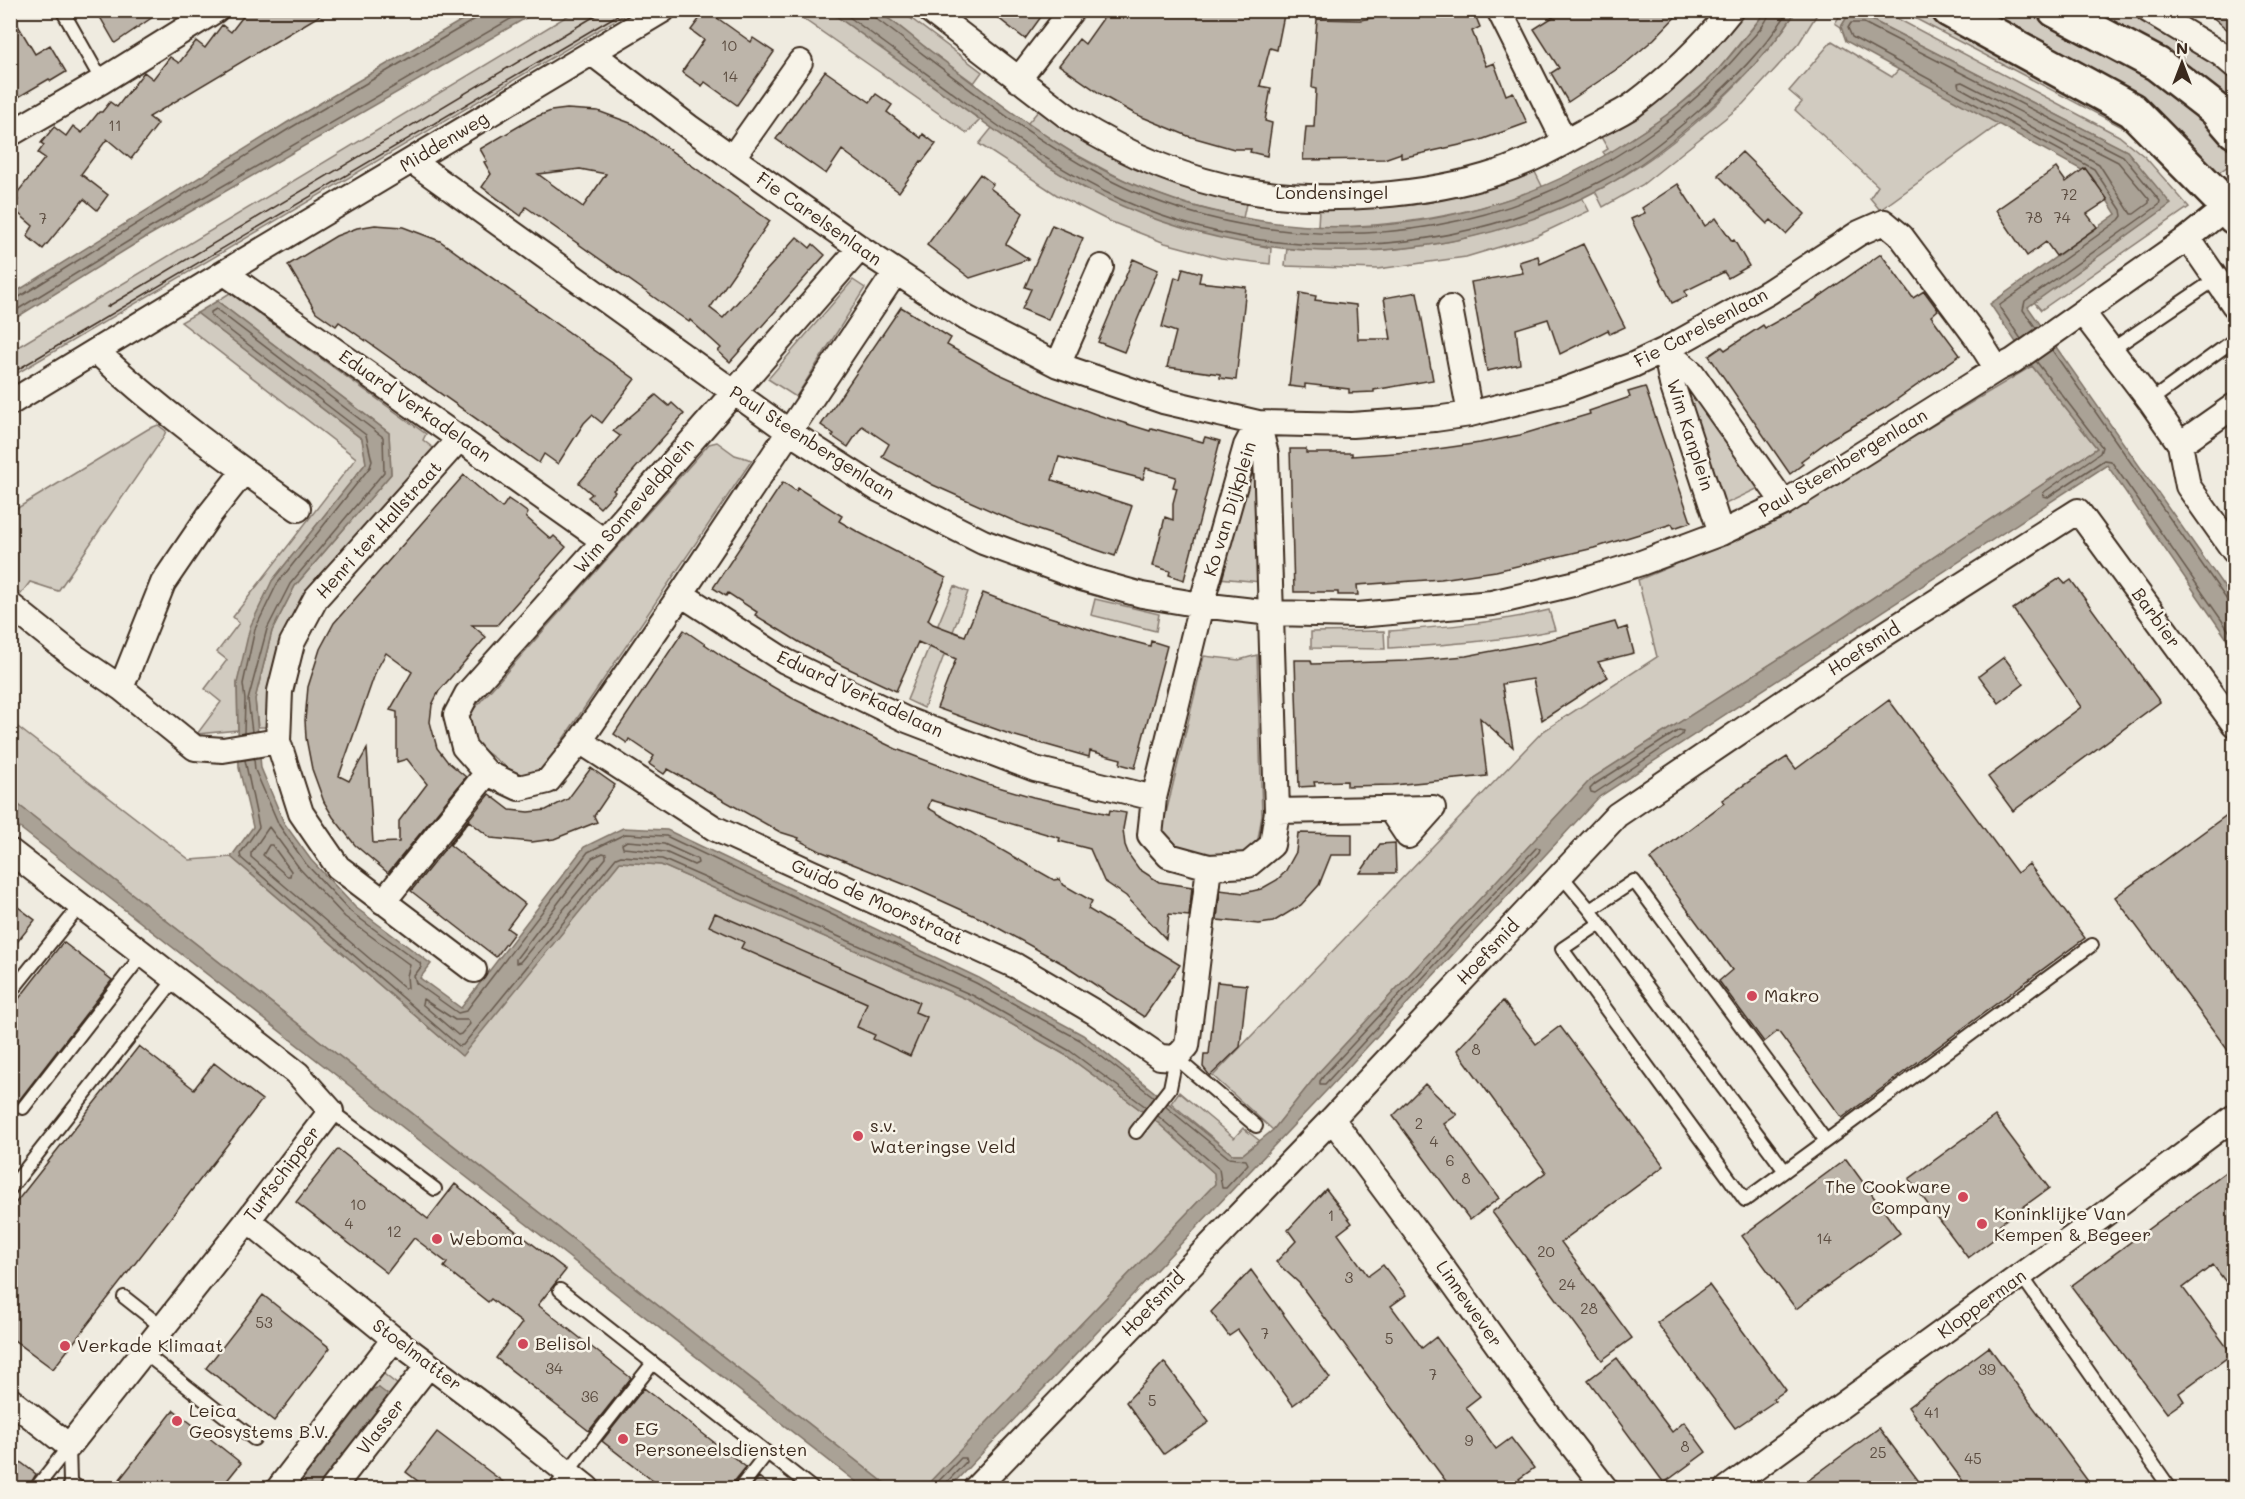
<svg xmlns="http://www.w3.org/2000/svg" width="2245" height="1499" font-family="Mali,sans-serif">
<rect width="100%" height="100%" fill="#efebe0"/>
<filter id="ink" filterUnits="userSpaceOnUse"><feTurbulence type="fractalNoise" baseFrequency=".0167" numOctaves="2"/><feDisplacementMap in="SourceGraphic" scale="12" xChannelSelector="R" yChannelSelector="G"/><feConvolveMatrix kernelMatrix="1 2 1 2 8 2 1 2 1" color-interpolation-filters="sRGB"/></filter>
<g filter="url(#ink)">
<path fill="#d1cbc0" stroke="#867a6f" stroke-width="1.5" d="M577 10 631 11 11 377V351Z
M792 11H829L980 120 967 133Z
M876 11H901L982 72 974 83Z
M1741 11H1766L1714 75 1668 115 1606 156 1603 152 1608 149 1601 137 1639 113Z
M1796 11H1819L1799 43 1743 104 1642 185 1603 207 1595 191C1666 158 1755 76 1796 11Z
M1843 11H1883L2119 136 2145 157 2189 207 2041 310 2034 302 2170 204 2127 151 1864 16 1847 17 1841 27 1835 23Z
M1901 11H1932L2114 107 2191 193 2128 130Z
M1964 11H2040L2096 40 2220 128 2234 148V162L2215 175Z
M2066 11H2126L2191 45 2234 77V108Z
M1832 41 1892 77 1899 69 1999 124 1880 210 1870 198 1878 186 1795 110 1802 102 1789 91Z
M1039 110 1247 199 1243 218 1181 203 1133 185 1073 153 1027 124Z
M992 128 1041 162 1084 188 1189 230 1271 248 1270 264 1221 258 1165 243 1109 221 1057 195 979 144Z
M1534 170 1543 188C1464 216 1401 227 1318 227L1319 208C1358 207 1398 209 1436 201 1470 194 1502 182 1534 170Z
M1582 197 1589 211 1536 236 1466 257 1378 269 1285 266 1287 248C1324 250 1360 253 1397 249 1462 243 1524 224 1582 197Z
M853 280 865 288 796 397 768 379Z
M230 293 426 434 423 440 437 451 282 638 270 683 268 727H258L255 699 272 631 295 586 391 474 389 433 217 301Z
M197 313 362 439 366 463 272 581 237 683 238 730 197 734 221 702 205 689 227 660 217 652 239 623 233 617 356 458 181 322Z
M2032 366 2097 448 1838 621 1591 779 1320 1071 1273 1130 1213 1076 1542 732 1657 657 1638 580 1736 539 1835 484Z
M1684 375 1763 486 1719 507 1676 379Z
M158 425 166 431 163 438 58 591 30 582 21 594 11 586V512L148 429Z
M717 442 735 455 752 460 547 763 551 767 528 777 513 772 477 745 468 733V706L473 710 709 444Z
M1245 475 1259 477 1261 582 1219 578Z
M954 586 968 592 924 708 907 700Z
M1095 599 1159 614 1156 631 1091 615Z
M1549 610 1555 630C1500 641 1445 645 1389 648V631C1443 627 1496 623 1549 610Z
M1384 631 1385 649 1311 648V632Z
M1257 655 1262 815 1258 839 1248 853 1225 858 1189 854 1160 838 1204 656 1239 660Z
M10 721 190 860 231 857 461 1055 620 862 661 865 971 1001 1067 1056 1157 1122 1214 1173 1215 1184 924 1488H891L11 799Z
M1179 1092 1234 1138 1243 1128 1260 1141 1243 1154H1232L1171 1103Z
M380 1371 403 1389 326 1488H318L386 1400 379 1388 373 1389 295 1488H288Z"/>
<path fill="#aaa296" stroke="#7e7266" stroke-width="1.5" d="M479 10 538 11 148 236 11 321V295L288 122Z
M829 11C841 10 868 7 877 12 893 19 914 39 929 50 976 85 1022 122 1073 153 1245 257 1464 250 1631 139 1661 120 1691 99 1715 73 1733 53 1750 32 1766 11H1796C1771 51 1735 87 1699 118 1669 144 1638 168 1604 187 1457 266 1275 272 1122 206 1064 181 1012 143 961 106 917 74 873 42 829 11Z
M1864 16 2127 151 2171 204 2028 307 2234 601V649L2107 465 1599 797 1327 1090 949 1488H924L1215 1184 1214 1173 1157 1122 1067 1056 971 1001 661 865 620 862 462 1056 231 857 253 827 239 768 237 683 250 627 272 581 366 463 362 439 197 313 217 301 389 433 391 474 295 586 272 631 255 699 261 768 284 823 311 860 355 907 431 964 420 978 461 1008 584 847 623 828 667 830 979 978 1083 1035 1232 1154H1243L1273 1130 1320 1071 1591 779 1838 621 2097 448 2032 366 1990 304 2116 214 2091 175 1846 41 1841 27 1847 17Z
M11 799 891 1488H864L11 821Z
M379 1388 387 1394 386 1400 318 1488H295L373 1389Z"/>
<g fill="none" stroke-linecap="round" stroke-linejoin="round">
<path stroke="#675a4e" stroke-width="1.5" d="M840 10C881 41 923 71 964 101 1014 138 1065 174 1122 200 1274 268 1453 257 1599 182 1635 164 1667 138 1697 112 1731 82 1765 49 1789 10
M873 10 875 18C948 72 1020 132 1100 175 1232 247 1407 252 1545 193 1581 178 1613 159 1644 138 1684 111 1717 80 1747 44 1755 35 1768 23 1770 10
M1962 82 2118 162 2149 199V203L2134 214H2131L2099 164 1959 87 1958 83Z
M10 299H16L40 284 292 127 477 18 480 10
M10 314 145 231 526 10
M2021 339 2000 308V305L2119 220 2122 216 2121 210 2094 169 1852 37 1848 28 1851 23H1864L2123 156 2160 201 2159 205 2025 301 2023 310 2036 328
M2052 350 2227 600 2234 603
M2036 361 2102 447 2100 453 2044 492 2043 496 2048 497 2104 460 2111 461 2234 638
M1679 730 1683 731 1682 735 1595 793 1591 792 1590 789 1595 784Z
M244 733 245 700 243 684 255 629 277 584 370 467 372 461 366 435 211 316V312L216 309 383 437 384 472 290 584 267 629 248 700 252 732
M254 759 255 770 279 825 306 864 351 912 420 963 421 967 414 976 416 983 458 1013 466 1011 588 852 625 834 666 836 976 983 1080 1040 1154 1097
M245 760 259 827 240 854 241 858 459 1046 463 1045 616 858 621 856 662 859 974 996 1070 1051 1146 1107
M269 827 300 869 345 917 410 965 407 976 408 988H404L251 857V853Z
M627 841 664 844 697 859 698 863 694 865 665 852 623 848 622 844Z
M269 845H272L291 871 290 876H287L263 855Z
M1537 847 1540 849 1539 852 1325 1084H1320V1081L1325 1074Z
M603 853 606 854V858L520 962 516 963V959L592 858Z
M423 999 455 1020H468L470 1024 461 1034 458 1035 422 1004Z
M1158 1116 1219 1169 1222 1188H1226L1248 1164 1246 1160 1229 1158 1165 1106
M932 1488 961 1458H965L966 1462 946 1483 945 1488"/>
</g>
<path fill="#bdb5aa" stroke="#3b2a1e" stroke-width="1.5" fill-rule="evenodd" d="M96 10H163L115 43Z
M248 10H329L149 117 158 124 131 159 107 139 81 174 108 195 97 210 84 199 43 249 27 236 33 226 12 208 18 200 14 197 45 158 38 153 44 145 41 143 54 127 66 136 73 126 82 133 99 112H102L110 102 117 107 144 72 153 79 170 57 179 63 196 41 205 48 222 25 231 32Z
M706 10 751 42 753 38 774 52 737 105 705 82 702 86 682 72 704 40 691 30Z
M988 10H1046L1025 39Z
M1109 10H1261L1284 15 1277 50 1270 48 1260 86 1271 88 1265 121 1272 123 1267 156 1250 152 1251 149H1234L1188 136 1135 114 1105 97 1059 65 1079 39 1085 44Z
M1419 10H1473L1480 27 1472 31 1486 66 1494 63 1506 95 1513 92 1527 123 1478 141 1401 158V153L1384 159 1303 160 1306 127H1314L1316 89 1312 88 1317 19 1360 20Z
M1564 10H1682L1654 39 1626 63 1568 102 1551 73 1559 68 1534 29Z
M2204 10H2235V36Z
M10 12 35 54 50 45 66 72 51 81 49 79 10 102Z
M825 71 870 102 876 94 892 105 887 112 921 138 923 134 936 144 922 162 921 161 899 192 842 150 826 174 776 139Z
M567 109 598 111 633 124 770 221 710 308 723 318 797 237 810 248 813 244 825 255 730 362 718 351 721 348 690 320 689 322 526 207 521 216 482 187 491 174 484 162 487 161 480 149 533 118 551 111ZM580 169 606 174 583 207 538 174Z
M1742 152 1805 214 1786 234 1771 220 1767 224 1718 175Z
M2056 168 2066 182 2085 168 2108 200 2087 214 2097 227 2056 256 2046 242 2027 256 1996 210Z
M980 174 993 184 990 188 1023 213 1006 244 1029 259 970 278 927 245Z
M1678 184 1705 226 1716 218 1732 241 1734 240 1749 266 1728 278 1724 272 1685 291 1687 296 1672 303 1631 219 1645 213 1642 208Z
M375 225 403 227 440 241 635 379 602 423 592 415 584 423 558 464 544 454 539 463 339 322 336 326 316 312 288 265 336 236 357 228Z
M1052 225 1083 238 1048 320 1022 309 1031 289 1025 287Z
M1583 244 1625 327 1610 334 1608 330 1560 354 1548 319 1516 329 1520 364 1487 371 1471 282 1523 273 1519 262 1538 256 1540 264Z
M1881 254 1913 298 1924 291 1938 310 1931 316 1960 355 1886 407 1832 438 1801 461 1803 464 1790 474 1709 356 1722 347 1725 350 1763 325 1765 328 1813 301Z
M1133 259 1158 270 1124 352 1098 342Z
M1183 268 1201 273 1199 282 1246 287 1236 380 1220 378V374L1167 367 1176 332 1162 327 1175 277 1180 279Z
M1417 292 1433 380 1374 390V392L1349 393V389L1305 384V388L1289 386 1300 293 1316 296 1315 300 1356 305 1358 339H1391L1384 298Z
M901 307 951 338 947 345 997 373 1048 396 1098 415 1150 431 1151 428 1203 442 1205 437 1220 441 1184 580 1169 575 1170 571 1153 566 1165 517 1173 520V503L1177 488 1173 487 1176 477 1146 468 1143 479 1059 457 1052 480 1132 506 1115 556 1023 525 933 485 882 457 889 444 862 426 848 447 832 436 834 434 821 425Z
M1645 387 1691 522 1674 528 1672 524 1594 548 1496 571 1441 579 1357 585 1358 595H1338V592H1294L1290 449H1306V453H1352V456L1423 451 1480 443 1520 435 1590 414 1589 411 1630 397 1628 392Z
M656 395 669 406 672 403 684 414 626 479 613 490 615 492 600 508 588 497 592 494 579 483 620 436 613 431Z
M464 475 502 508 508 499 520 507 528 513 526 517 551 539 554 536 566 547 497 625H472L486 637 439 691 432 705 430 722 437 748 447 761 466 777 388 873 355 845 333 817 324 802 312 769 306 738 305 720 308 687 320 649 334 623ZM386 653 412 672 390 710 397 712V762L407 759 427 784 399 821V842L373 843 367 749 349 781 339 776 376 671Z
M783 482 796 491 798 488 842 516 839 521 858 532 946 578 928 620 933 624 965 636 983 593 1030 611 1108 635 1150 646 1151 641 1167 646 1135 768 1120 764 1121 759 1090 751 1089 757 1012 735 937 708 956 659 918 642 896 691 841 665 799 642 755 615 757 612 728 593 726 596 713 588Z
M2060 578 2065 584 2071 580 2160 702 2013 811 1988 777 2081 707 2013 609Z
M1615 622 1618 630 1627 627 1634 653 1598 662 1608 677 1542 720 1533 679 1502 684 1513 747 1480 718 1487 776 1393 785 1347 786V781L1314 782 1315 786 1299 787 1295 660H1311L1312 664 1346 663 1406 661 1466 656 1540 642Z
M684 630 734 664 792 698 896 749 988 784 1033 797 1109 814 1110 810 1126 813 1123 829 1125 845 1129 855 1139 869 1159 882 1192 887 1189 916 1169 914 1166 939 1126 896 1104 881 1090 849 1059 841 1060 838 931 800 928 808 1054 880 1060 879 1062 884 1092 901 1088 909 1180 965 1144 1017 1065 965 982 919 911 887 820 851 798 840 799 838 780 832 668 769 664 774 649 764 654 756 629 739 627 743 614 734Z
M2004 657 2024 684 1999 703 1979 676Z
M1889 700 2017 873 2029 864 2085 938 1842 1118 1778 1031 1764 1042 1719 981 1732 970 1650 859 1724 803 1722 800 1759 775 1787 757 1796 769Z
M591 768 615 785 594 816 597 822 554 839 532 842 491 838 469 821 450 845 525 904 507 928 514 933 496 957 411 891 489 794 510 810 528 812 546 810 568 799Z
M2235 809V1060L2115 897Z
M1298 833 1352 834V855H1331L1319 885 1301 905 1273 922 1259 924 1217 920 1220 890 1244 893 1261 889 1277 880 1285 872 1296 852Z
M1395 843 1396 873H1360L1380 844Z
M10 901 35 920 10 951Z
M715 913 919 1002 915 1012 927 1017 910 1056 873 1039 875 1035 857 1027 867 1003 741 948 744 942 709 926Z
M63 942 112 980 10 1112V1010Z
M1217 982 1247 985 1240 1047 1210 1076 1203 1067 1204 1054H1209Z
M1503 1001 1536 1044 1560 1026 1664 1166 1561 1242 1632 1338 1602 1360 1492 1212 1546 1172 1457 1050Z
M139 1046 194 1089 214 1063 262 1100 53 1369 10 1337V1210Z
M1425 1084 1457 1115 1444 1124 1499 1198 1470 1220 1393 1116Z
M1995 1116 2049 1188 2000 1224 2005 1231 1968 1258 1909 1179Z
M338 1149 428 1219 455 1184 566 1270 538 1305 631 1378 589 1431 496 1358 522 1323 491 1299 488 1302 444 1267 447 1263 422 1244 414 1238 387 1273 296 1202Z
M1846 1159 1900 1233 1796 1309 1742 1236Z
M2235 1165V1294L2213 1265 2183 1288 2232 1354 2179 1393 2184 1401 2167 1413 2071 1286Z
M1326 1189 1352 1223 1338 1234 1368 1276 1383 1265 1406 1295 1391 1306 1422 1348 1436 1337 1480 1396 1466 1407 1496 1449 1511 1438 1534 1468 1519 1479 1526 1488H1451L1299 1283 1276 1262 1296 1241 1288 1230Z
M1251 1270 1330 1378 1293 1405 1238 1330 1229 1336 1211 1312Z
M1709 1285 1786 1390 1773 1399 1775 1401 1735 1428 1657 1323Z
M263 1295 330 1348 274 1421 206 1368Z
M1989 1347 2093 1488H1968L1908 1407Z
M1617 1358 1672 1432 1684 1422 1706 1452 1664 1483 1588 1380Z
M1164 1362 1209 1422 1164 1454 1126 1402Z
M644 1388 746 1467 733 1483 732 1488H662L602 1441Z
M174 1410 241 1463 221 1488H113Z
M1879 1428 1924 1488H1798Z
M437 1432 478 1463 511 1488H427L406 1472Z
M10 1454 36 1474 28 1488H10Z
M759 1477 773 1488H750Z"/>
<g fill="none" stroke-linecap="round" stroke-linejoin="round">
<defs>
<path id="lane" d="M62 10 102 81
M2111 350 2216 279
M2150 401 2234 340
M1560 874 1590 910 1785 1171
M1590 910 1634 881 1826 1141 1745 1200 1562 949 1599 924
M10 993 80 906
M1176 1058 1256 1126
M23 1108 142 955
M331 1111 435 1189
M1136 1132 1170 1088 1176 1058
M1826 1141 2092 945
M10 1189 175 979
M2021 1275 2170 1488
M560 1290 812 1488
M124 1297 162 1327
M143 1352 254 1439
M69 1446 70 1482 79 1488
M36 1488 69 1446
M555 1488 653 1363
M740 1488 767 1453"/>
<path id="street" d="M929 10 1072 120C1126 154 1185 180 1248 191 1322 204 1428 196 1499 172 1529 162 1558 146 1585 131 1601 122 1619 115 1633 105 1669 78 1703 45 1731 10
M1499 10 1565 142
M2148 10 2221 54 2234 65
M592 53 689 127 860 248 966 318 1058 365 1163 401 1258 423 1352 425 1435 419 1470 414 1562 391 1633 365 1665 350 1769 292 1859 233 1884 222 1901 236 1978 339 1997 369
M1018 80 1072 10
M10 134 102 81 216 10
M733 157 800 62
M412 161 788 431 878 489 983 542 1081 578 1142 595 1201 605 1271 613 1358 615 1492 603 1577 583 1641 563 1721 533 1784 503 1997 369 2013 361 2188 238 2234 201
M2188 238 2234 305
M860 248 604 541 467 694 456 715 464 747 487 773 519 788 548 781 580 741 681 594 895 273
M225 273 604 541
M1450 308 1470 414
M2083 313 2150 401 2180 444 2188 486 2234 551
M1665 350 1692 373 1784 503
M1665 350 1672 384 1721 533
M96 351C158 409 228 460 298 509
M1058 365 1101 267
M10 403 242 262 663 10
M1258 423 1266 454 1277 811 1272 845 1248 865 1209 867 1169 856 1150 835 1154 798 1201 605 1246 446Z
M460 438 316 598 292 643 280 691 278 741 301 813 338 867 474 970
M2180 444 2234 406
M681 594 785 661 907 720 1035 769 1154 798
M10 605 74 656 121 688 195 748 223 750 278 741
M121 688 163 583 210 514 244 471
M580 741 714 828 1016 966 1096 1013 1160 1057 1176 1058 1187 1046 1209 867
M1277 811 1433 808 1408 836 1390 809
M10 851 266 1049 298 1074 331 1111 248 1220 69 1446 10 1400
M383 902 487 773
M1332 1119 1434 1256 1540 1404 1605 1488
M248 1220 394 1339 485 1407 587 1488
M279 1488 394 1339
M333 1488 428 1366
M976 1488 1332 1119 1617 815 1868 645 2078 511 2234 724
M1728 1488 2101 1217 2234 1117"/>
<path id="secondary" d="M1949 10 2132 110 2227 206 2234 217
M2055 10 2157 64 2215 109 2234 131"/>
</defs>
<use href="#lane" stroke="#3b2a1e" stroke-width="16"/>
<use href="#street" stroke="#3b2a1e" stroke-width="28"/>
<use href="#secondary" stroke="#3b2a1e" stroke-width="38"/>
<use href="#lane" stroke="#f7f3e8" stroke-width="12"/>
<use href="#street" stroke="#f7f3e8" stroke-width="24"/>
<use href="#secondary" stroke="#f7f3e8" stroke-width="33"/>
<path stroke="#3b2a1e" stroke-width="1.5" d="M107 307 605 10
M10 374 626 10"/>
</g>
</g>
<g fill="#d1495b" stroke="#f7f3e8" stroke-width="2">
<circle cx="1752" cy="996" r="6"/>
<circle cx="858" cy="1136" r="6"/>
<circle cx="1963" cy="1197" r="6"/>
<circle cx="1982" cy="1224" r="6"/>
<circle cx="437" cy="1239" r="6"/>
<circle cx="523" cy="1344" r="6"/>
<circle cx="65" cy="1346" r="6"/>
<circle cx="177" cy="1421" r="6"/>
<circle cx="623" cy="1439" r="6"/>
</g>
<g text-anchor="middle" stroke-width="5" stroke-linejoin="round" paint-order="stroke">
<g font-size="15" fill="#5c4d41">
<text x="729" y="51">10</text>
<text x="730" y="82">14</text>
<text x="115" y="131">11</text>
<text x="2069" y="200">72</text>
<text x="2034" y="223">78</text>
<text x="2062" y="223">74</text>
<text x="43" y="224">7</text>
<text x="1476" y="1055">8</text>
<text x="1419" y="1129">2</text>
<text x="1434" y="1147">4</text>
<text x="1450" y="1166">6</text>
<text x="1466" y="1184">8</text>
<text x="358" y="1210">10</text>
<text x="1331" y="1221">1</text>
<text x="349" y="1229">4</text>
<text x="394" y="1237">12</text>
<text x="1824" y="1244">14</text>
<text x="1546" y="1257">20</text>
<text x="1349" y="1283">3</text>
<text x="1567" y="1290">24</text>
<text x="1589" y="1314">28</text>
<text x="264" y="1328">53</text>
<text x="1265" y="1339">7</text>
<text x="1389" y="1344">5</text>
<text x="554" y="1374">34</text>
<text x="1987" y="1375">39</text>
<text x="1433" y="1380">7</text>
<text x="590" y="1402">36</text>
<text x="1152" y="1406">5</text>
<text x="1932" y="1418">41</text>
<text x="1469" y="1446">9</text>
<text x="1685" y="1452">8</text>
<text x="1878" y="1458">25</text>
<text x="1973" y="1464">45</text>
</g>
<g font-size="18" fill="#3b2a1e" stroke="#f7f3e8">
<text transform="translate(444 142) rotate(-31)" y="6">Middenweg</text>
<text x="1332" y="199">Londensingel</text>
<text transform="translate(819 219) rotate(35)" y="6">Fie Carelsenlaan</text>
<text transform="translate(1701 328) rotate(-28)" y="6">Fie Carelsenlaan</text>
<text transform="translate(415 406) rotate(35)" y="6">Eduard Verkadelaan</text>
<text transform="translate(1690 435) rotate(72)" y="6">Wim Kanplein</text>
<text transform="translate(812 443) rotate(33)" y="6">Paul Steenbergenlaan</text>
<text transform="translate(1843 463) rotate(-31)" y="6">Paul Steenbergenlaan</text>
<text transform="translate(634 506) rotate(-49)" y="6">Wim Sonneveldplein</text>
<text transform="translate(1230 509) rotate(-73)" y="6">Ko van Dijkplein</text>
<text transform="translate(379 530) rotate(-48)" y="6">Henri ter Hallstraat</text>
<text transform="translate(2156 618) rotate(54)" y="6">Barbier</text>
<text transform="translate(1864 649) rotate(-33)" y="6">Hoefsmid</text>
<text transform="translate(860 694) rotate(25)" y="6">Eduard Verkadelaan</text>
<text transform="translate(877 902) rotate(24)" y="6">Guido de Moorstraat</text>
<text transform="translate(1488 952) rotate(-47)" y="6">Hoefsmid</text>
<text transform="translate(282 1174) rotate(-53)" y="6">Turfschipper</text>
<text transform="translate(1153 1304) rotate(-46)" y="6">Hoefsmid</text>
<text transform="translate(1469 1304) rotate(55)" y="6">Linnewever</text>
<text transform="translate(1982 1304) rotate(-36)" y="6">Klopperman</text>
<text transform="translate(417 1355) rotate(37)" y="6">Stoelmatter</text>
<text transform="translate(381 1427) rotate(-52)" y="6">Vlasser</text>
</g>
<g font-size="18" fill="#3b2a1e" stroke="#f7f3e8" text-anchor="start">
<text x="1764" y="1002">Makro</text>
<text x="870" y="1132">s.v.<tspan x="870" dy="21">Wateringse Veld</tspan></text>
<text x="1951" y="1193" text-anchor="end">The Cookware<tspan x="1951" dy="21">Company</tspan></text>
<text x="1994" y="1220">Koninklijke Van<tspan x="1994" dy="21">Kempen &amp; Begeer</tspan></text>
<text x="449" y="1245">Weboma</text>
<text x="535" y="1350">Belisol</text>
<text x="77" y="1352">Verkade Klimaat</text>
<text x="189" y="1417">Leica<tspan x="189" dy="21">Geosystems B.V.</tspan></text>
<text x="635" y="1435">EG<tspan x="635" dy="21">Personeelsdiensten</tspan></text>
</g>
</g>
<rect width="2245" height="1499" fill="none" stroke="#f7f3e8" stroke-width="36"/>
<rect x="18" y="18" width="2209" height="1463" fill="none" stroke="#3b2a1e" stroke-width="2" filter="url(#ink)"/>
<g transform="translate(2182 63)" stroke="#f7f3e8" stroke-width="4.5" paint-order="stroke">
<path d="M0-4.5L10 22L0 15L-10 22Z" fill="#3b2a1e"/>
<text y="-9" font-size="16" font-weight="bold" text-anchor="middle" fill="#3b2a1e">N</text>
</g>
</svg>
